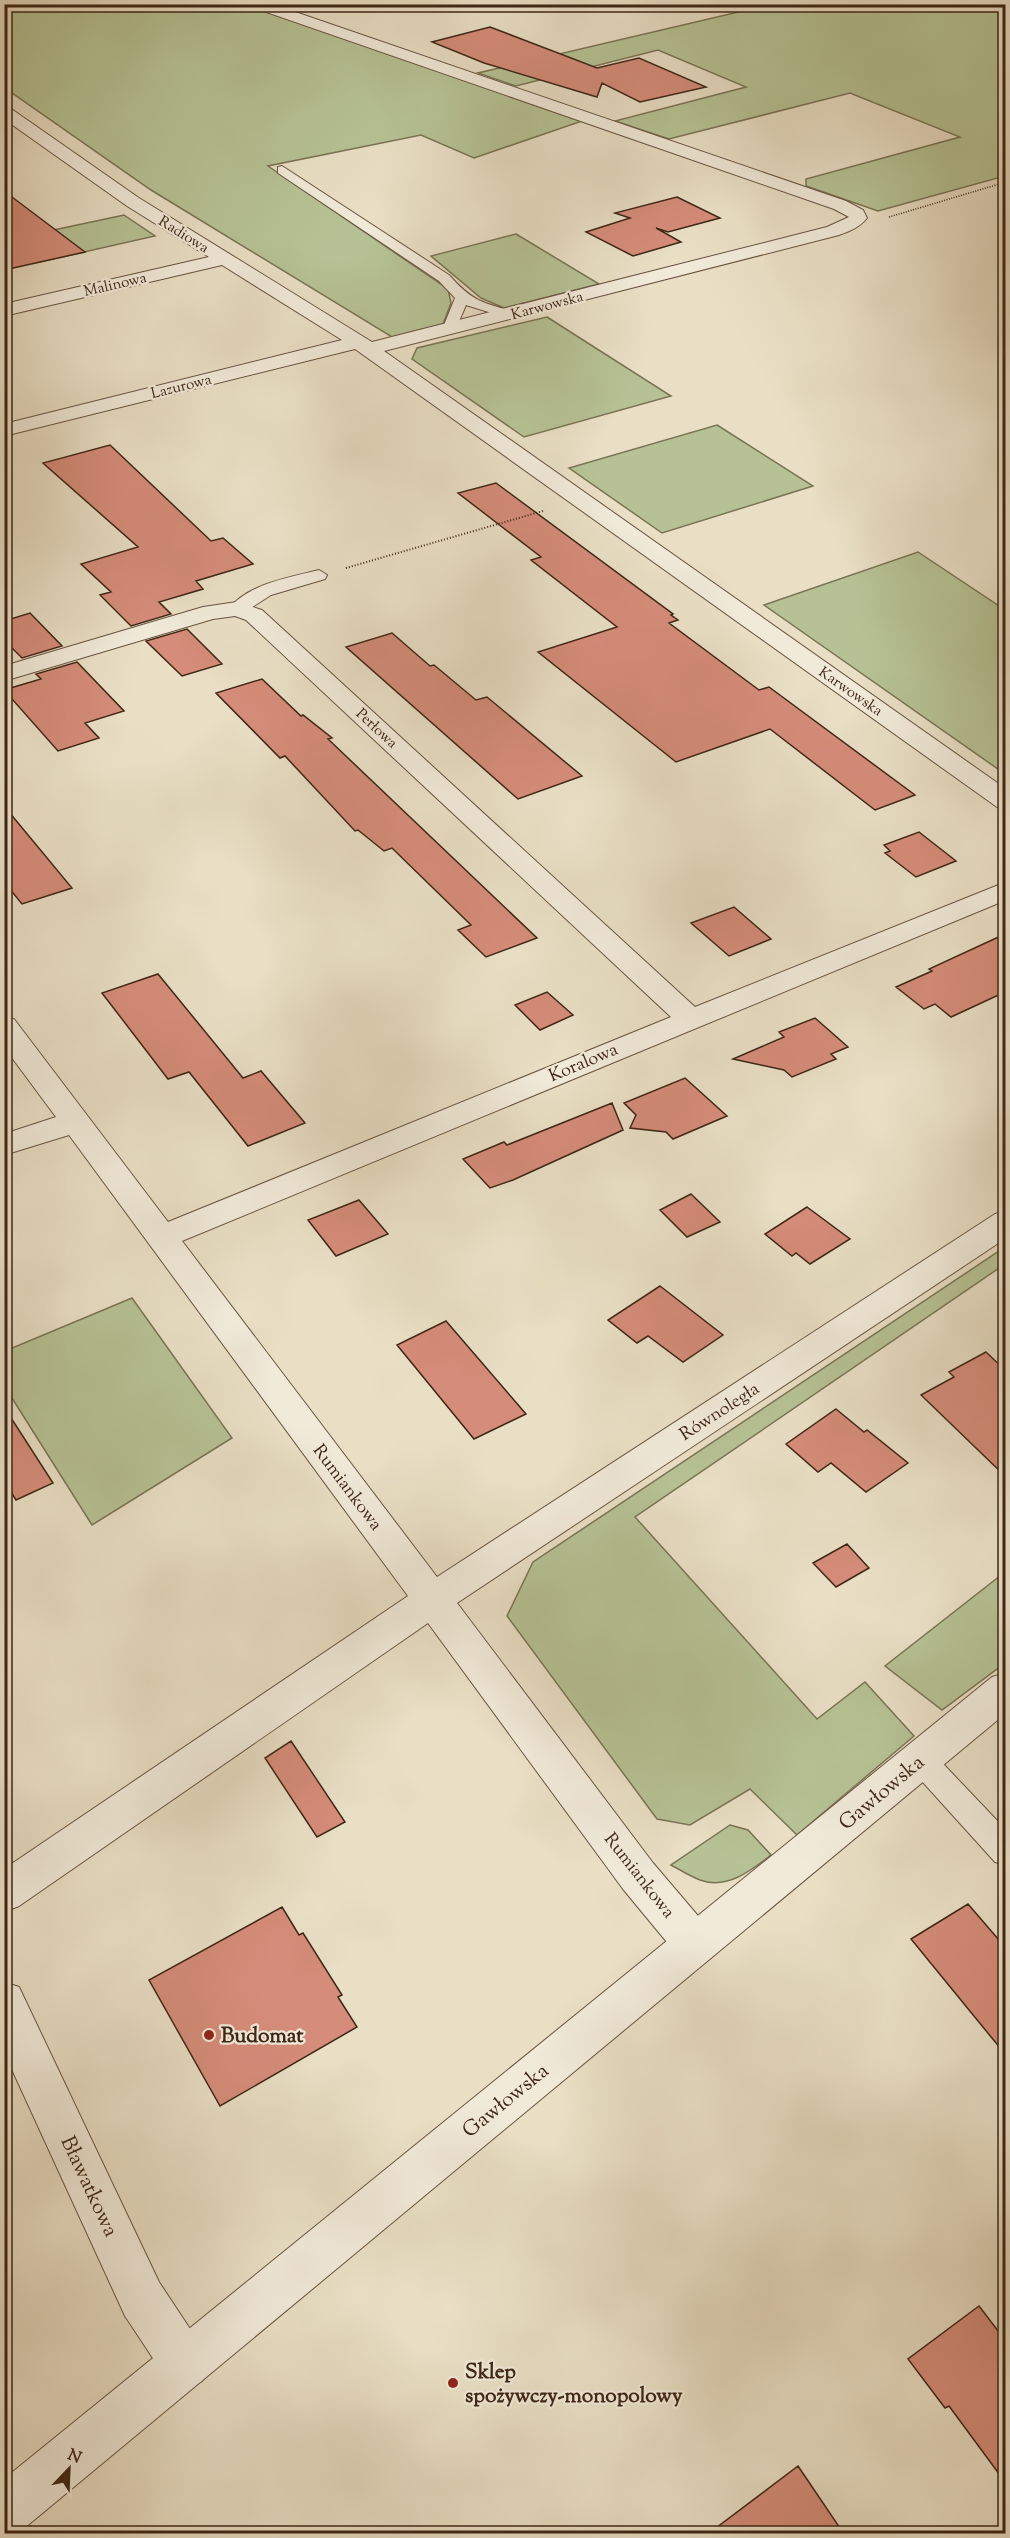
<svg xmlns="http://www.w3.org/2000/svg" width="1010" height="2538" font-family="'Sorts Mill Goudy',serif">
<rect width="100%" height="100%" fill="#e9dfc5"/>
<filter id="stains"><feTurbulence type="fractalNoise" baseFrequency=".00333" numOctaves="4"/><feColorMatrix values="0 0 0 0 .2 0 0 0 0 .09 0 0 0 0 .02 0 0 0 .5 -.17"/></filter>
<radialGradient id="worn" r=".72"><stop offset=".6" stop-color="#630" stop-opacity="0"/><stop offset="1" stop-color="#630" stop-opacity=".3"/></radialGradient>
<path fill="#b6c295" stroke="#7a7455" stroke-width="1.5" d="M5 5H246L582 121 474 158 421 135 268 166 448 289 451 303 443 324 392 337 151 190 5 88Z
M762 5H1005V176L878 211 806 186V179L960 137 850 93 669 139 615 121 746 87 658 50 516 86 478 73 764 6Z
M124 215 155 236 35 263 7 240Z
M516 234 599 284 504 308 481 298 431 256Z
M547 317 671 396 524 437 412 359 417 348Z
M717 425 813 486 662 533 569 468Z
M918 552 1005 610V774L764 605Z
M1005 1247V1264L635 1517 817 1719 865 1682 914 1736 797 1835 750 1789 690 1825 657 1819 507 1616 533 1562Z
M132 1298 232 1438 92 1525 5 1387V1351Z
M1005 1572V1663L942 1710 885 1666Z
M730 1825 748 1830 771 1855C752 1870 727 1890 700 1880 690 1876 680 1870 671 1865Z"/>
<path fill="#d58c7a" stroke="#3e2615" stroke-width="1.5" d="M490 27 597 68 639 58 706 87 640 102 602 83 597 97 484 63 432 42Z
M4 191 85 252 4 270Z
M677 197 720 218 668 232 656 228 681 242 633 256 586 232 630 218 615 213Z
M110 445 211 541 223 538 253 564 196 581 203 589 159 602 171 614 131 626 100 595 111 592 81 564 138 547 43 463Z
M496 483 673 614 671 615 678 620 669 623 759 690 769 687 915 795 875 810 770 729 676 762 538 652 617 627 531 560 541 557 458 493Z
M30 613 62 646 22 658 4 640V621Z
M187 629 222 664 182 676 146 641Z
M392 633 430 666 434 665 476 700 487 697 582 776 518 799 346 647Z
M77 662 124 711 85 723 99 738 58 751 4 690 41 679 36 674Z
M262 679 301 716 303 715 332 738 328 739 537 938 486 957 458 930 471 925 392 848 384 851 358 830 355 831 285 756 280 758 216 693Z
M4 806 72 888 22 904 4 882Z
M919 832 956 861 916 877 885 853 890 851 884 845Z
M734 907 771 939 729 956 691 923Z
M1005 934V992L951 1017 935 1004 924 1009 896 987 932 971 929 969Z
M158 974 243 1078 261 1071 305 1123 248 1146 189 1072 168 1079 102 993Z
M547 992 573 1015 540 1030 515 1005Z
M815 1018 848 1047 831 1054 836 1059 792 1077 784 1070 733 1059 784 1037 779 1032Z
M685 1078 727 1116 673 1139 666 1132 630 1128 636 1115 624 1103Z
M612 1103 623 1130 513 1180 490 1188 463 1159 504 1142 507 1145Z
M691 1194 720 1222 687 1237 660 1210Z
M359 1200 388 1234 336 1256 308 1220Z
M807 1207 850 1239 810 1264 796 1253 792 1256 765 1234Z
M660 1286 723 1335 683 1362 648 1336 637 1343 608 1320Z
M446 1321 526 1414 474 1439 397 1345Z
M986 1352 1005 1370V1476L921 1395 954 1377 949 1372Z
M4 1407 53 1483 16 1500 4 1481Z
M836 1409 864 1432 867 1430 908 1463 866 1492 831 1463 818 1472 786 1444Z
M847 1544 869 1568 836 1587 813 1563Z
M291 1741 345 1822 317 1837 265 1758Z
M968 1904 1005 1947V2054L911 1939Z
M282 1907 299 1935 303 1933 342 1995 338 1997 357 2027 220 2106 149 1980Z
M979 2306 1005 2340V2482L949 2406 945 2408 908 2359Z
M798 2466 844 2534H708Z"/>
<g fill="none" stroke-linecap="round" stroke-linejoin="round">
<defs>
<path id="service" d="M282 166 449 275C472 301 482 303 516 312L518 315 511 319 466 305 454 333H444L442 330 455 298 439 281 278 173V167Z
M319 570 327 575 325 579 271 595 243 613H231L229 609C247 584 291 577 319 570Z
M920 1746 930 1750 1006 1830V1865L995 1862 910 1768 905 1759 910 1750Z"/>
<path id="minor" d="M250 4H272L846 201 863 210 867 218C860 227 850 231 839 235L384 351 1006 789V809L997 807 355 349 4 436V424L342 340 222 265 4 316V304L209 257 127 206 4 119V106L10 108 139 198 372 342 827 227 849 217 834 209 252 7Z
M237 602 262 610 695 1007 1006 882V900L182 1241 437 1577 995 1214 1006 1211V1238L457 1603 653 1863 710 1930 716 1944 710 1958 695 1964 680 1958 623 1889 428 1623 19 1906 4 1912V1869L408 1596 69 1135 4 1155V1134L56 1117 4 1047V1017L14 1019 168 1222 671 1017 246 620 235 616 213 619 4 681V666L203 607Z
M4 1982 19 1987 159 2282 202 2347 210 2364 202 2381 185 2389 168 2381 125 2316 4 2052Z"/>
<path id="tertiary" d="M1006 1673V1713L22 2530 4 2534V2479L992 1677Z"/>
</defs>
<use href="#service" stroke="#695441" stroke-width="2"/>
<use href="#minor" stroke="#695441" stroke-width="2"/>
<use href="#tertiary" stroke="#695441" stroke-width="2"/>
<path stroke="#3e2615" stroke-width="1.5" stroke-dasharray="1 1.5" stroke-linecap="butt" d="M889 217 1006 182"/>
<path stroke="#3e2615" stroke-width="2" stroke-dasharray="1 2" stroke-linecap="butt" d="M346 568 543 511"/>
<use href="#service" fill="#f1ead9" fill-rule="evenodd"/>
<use href="#minor" fill="#f1ead9" fill-rule="evenodd"/>
<use href="#tertiary" fill="#f1ead9" fill-rule="evenodd"/>
</g>
<g fill="#8f2418" stroke="#f1ead9" stroke-width="2">
<circle cx="209" cy="2035" r="6"/>
<circle cx="453" cy="2383" r="6"/>
</g>
<g text-anchor="middle" stroke-width="4.5" stroke-linejoin="round" paint-order="stroke">
<g font-size="15" fill="#3e2615" stroke="#f1ead9">
<text transform="translate(184 234) rotate(32)" y="5">Radiowa</text>
<text transform="translate(115 284) rotate(-13)" y="5">Malinowa</text>
<text transform="translate(547 305) rotate(-15)" y="5">Karwowska</text>
<text transform="translate(181 386) rotate(-14)" y="5">Lazurowa</text>
<text transform="translate(851 691) rotate(35)" y="5">Karwowska</text>
<text transform="translate(377 728) rotate(43)" y="5">Perłowa</text>
</g>
<g font-size="18" fill="#3e2615" stroke="#f1ead9">
<text transform="translate(583 1062) rotate(-23)" y="6">Koralowa</text>
<text transform="translate(719 1411) rotate(-33)" y="6">Równoległa</text>
<text transform="translate(348 1487) rotate(53)" y="6">Rumiankowa</text>
<text transform="translate(640 1875) rotate(52)" y="6">Rumiankowa</text>
</g>
<g font-size="21" fill="#3e2615" stroke="#f1ead9">
<text transform="translate(881 1792) rotate(-40)" y="7">Gawłowska</text>
<text transform="translate(505 2100) rotate(-39)" y="7">Gawłowska</text>
<text transform="translate(90 2186) rotate(65)" y="7">Bławatkowa</text>
</g>
<g font-size="21" font-weight="bold" fill="#3e2615" stroke="#f1ead9" text-anchor="start">
<text x="221" y="2042">Budomat</text>
<text x="465" y="2378">Sklep<tspan x="465" dy="24">spożywczy-monopolowy</tspan></text>
</g>
</g>
<rect width="1010" height="2538" fill="none" stroke="#e9dfc5" stroke-width="24"/>
<rect x="6" y="6" width="998" height="2526" fill="none" stroke="#3e2615" stroke-width="3"/>
<rect x="12" y="12" width="986" height="2514" fill="none" stroke="#3e2615" stroke-width="1.5"/>
<g transform="translate(69 2469) rotate(23)" stroke="#f1ead9" stroke-width="4.5" paint-order="stroke">
<path d="M0-4.5L10 22L0 15L-10 22Z" fill="#3e2615"/>
<text y="-9" font-size="16" font-weight="bold" text-anchor="middle" fill="#3e2615">N</text>
</g>
<rect width="100%" height="100%" filter="url(#stains)"/>
<rect width="100%" height="100%" fill="url(#worn)"/>
</svg>
